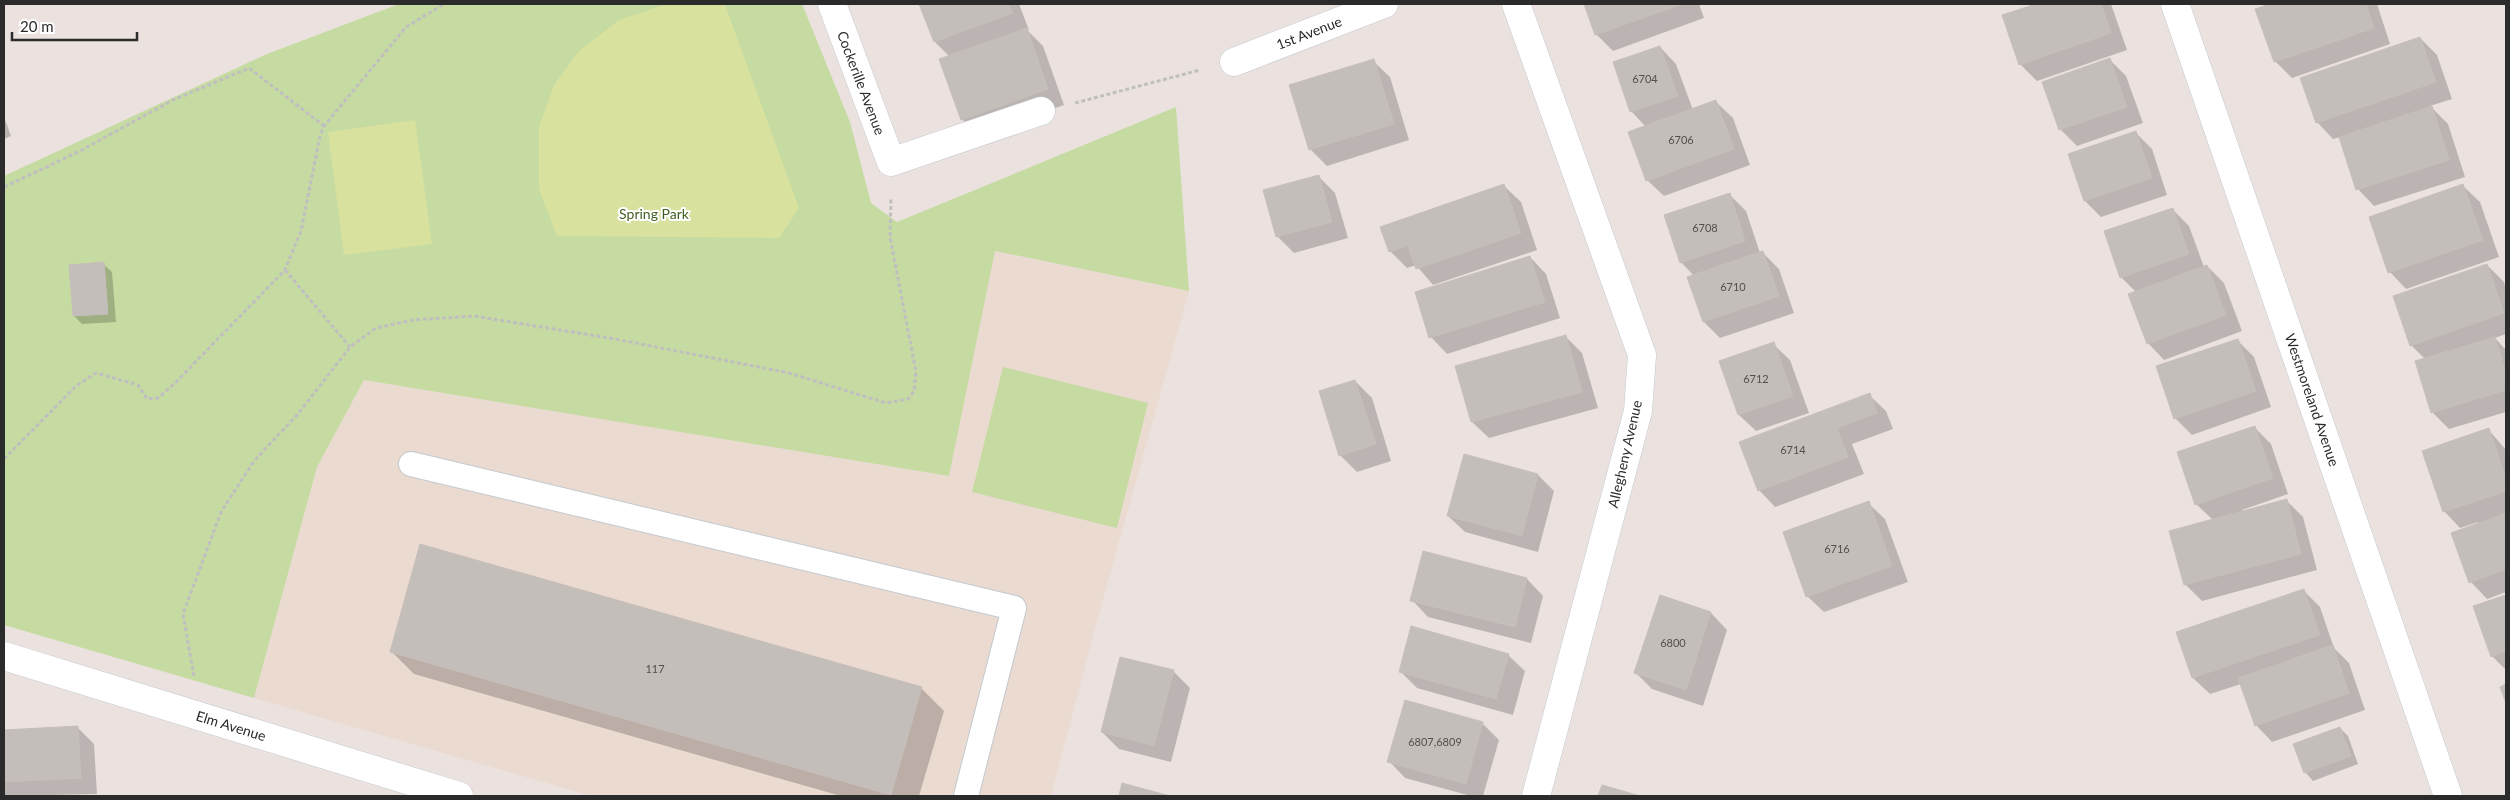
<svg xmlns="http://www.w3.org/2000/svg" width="2510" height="800" font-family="Lato,sans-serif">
<rect width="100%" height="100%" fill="#ebe2df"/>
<path fill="#ebdad0" d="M994 251 1189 291 1094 632 1051 796H591L254 698 317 467 364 380 949 476Z"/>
<path fill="#c6dba2" d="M399 4H802L850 122 871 203 897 222 1176 107 1189 291 995 251 949 476 364 380 317 467 254 698 4 625V176L267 54Z
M1003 367 1148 403 1117 528 972 492Z"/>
<path fill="#d9e19f" d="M664 5H725L799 208 779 238 557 236 539 189V127L554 85 579 51 619 20Z
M415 120 432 244 344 255 328 132Z"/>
<path fill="#0003" d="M921 4H1019L1029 30H1027L1043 46 1064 105 978 136 962 119 950 57 935 42Z
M1586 4H1699L1704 18 1613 51 1596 34Z
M2040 4H2111L2127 50 2037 81 2020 64 2003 16Z
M2274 4H2377L2390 44 2292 78 2275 61 2257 10Z
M2420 38 2437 55 2452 99 2430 106 2448 124 2465 177 2374 206 2358 189 2340 137 2333 139 2317 122Z
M1660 47 1676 64 1693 110 1716 102 1733 118 1750 165 1664 196 1647 180 1646 127 1631 111Z
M2110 60 2126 76 2143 123 2077 146 2060 129Z
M1373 61 1390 77 1409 140 1327 166 1310 149Z
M4 117 11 136 4 139Z
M2135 132 2152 149 2167 195 2101 217 2085 201Z
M1318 176 1335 193 1348 238 1294 253 1277 236Z
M1504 186 1521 202 1537 250 1433 285 1416 265 1407 268 1390 251Z
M2463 186 2480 202 2499 257 2406 289 2390 272Z
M1729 194 1746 211 1760 253 1762 252 1779 269 1794 313 1720 338 1704 322 1694 276 1681 262Z
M2172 209 2189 226 2204 267 2207 266 2224 283 2242 331 2164 360 2148 343 2136 292 2121 277Z
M1530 257 1546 274 1560 318 1447 354 1431 337Z
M103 264 112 272 116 322 82 324 74 316Z
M2487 265 2504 282 2506 290V334L2495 338 2506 350V412L2449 429 2432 412 2426 360 2411 345Z
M1566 337 1582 353 1598 408 1489 438 1472 422 1457 367Z
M2237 340 2254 357 2271 407 2192 435 2175 418Z
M1773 344 1790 360 1809 413 1756 431 1739 415Z
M1355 381 1372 398 1391 461 1357 472 1340 455Z
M1869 395 1886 411 1893 429 1852 444 1864 474 1775 507 1759 490Z
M2254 427 2271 444 2288 494 2242 510 2243 512 2287 501 2303 517 2317 570 2202 601 2185 584 2213 520 2196 504Z
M2488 429 2506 450V592L2487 599 2471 582 2478 522 2460 528 2444 511Z
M1538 475 1554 491 1538 552 1465 532 1448 516Z
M1868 503 1885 519 1908 582 1824 612 1807 596Z
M1527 579 1543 596 1531 643 1428 617 1412 600Z
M2303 590 2320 607 2334 648 2349 663 2365 710 2272 742 2256 725 2241 684 2210 694 2193 678 2178 633Z
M2506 596V670L2492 656 2475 607Z
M1711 613 1727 630 1703 706 1652 689 1636 673Z
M391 651 921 688 944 711 919 796H841L414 674Z
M1508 655 1525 671 1513 715 1417 688 1400 671Z
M1173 671 1190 688 1171 762 1119 749 1102 732Z
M1482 723 1499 740 1483 796H1471L1405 778 1389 761Z
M78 728 94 744 97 794 6 796 4 794V732Z
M2340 728 2348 736 2358 764 2313 781 2305 772Z"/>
<path fill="#c4beba" stroke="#c7beb9" d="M919 4H1009L1013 13 934 42Z
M1584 4H1683L1595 35Z
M2036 4H2101L2111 33 2019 65 2002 15Z
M2270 4H2366L2374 28 2274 62 2255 9Z
M1027 28 1048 89 961 120 939 59Z
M2420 37 2436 82 2316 123 2300 78Z
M1660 46 1678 96 1630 112 1613 62Z
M2110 58 2127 107 2059 130 2042 82Z
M1374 59 1394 124 1309 150 1289 85Z
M1716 100 1734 149 1646 181 1628 132Z
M2432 106 2449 160 2356 190 2339 137Z
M2136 131 2152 178 2084 201 2068 154Z
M1319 175 1332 222 1276 237 1263 190Z
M1504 184 1521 233 1416 269 1408 246 1389 252 1380 227Z
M2463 184 2483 240 2388 273 2369 217Z
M1730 193 1745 241 1680 263 1664 215Z
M2173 208 2189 254 2120 278 2104 231Z
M1763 251 1779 296 1703 322 1687 277Z
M1530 256 1545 302 1429 338 1415 292Z
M104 262 108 314 73 316 69 265Z
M2487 264 2504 313 2410 346 2393 296Z
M2207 265 2226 315 2147 344 2128 294Z
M1566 335 1582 392 1471 422 1455 366Z
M2495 337 2506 373V390L2431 413 2415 361Z
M2238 339 2256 391 2174 419 2156 366Z
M1774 342 1793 396 1738 415 1719 361Z
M1355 380 1376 444 1339 456 1319 391Z
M1870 393 1877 413 1837 428 1848 457 1758 491 1739 442Z
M2255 426 2273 478 2195 505 2177 452Z
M2489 428 2506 479V491L2443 512 2422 451Z
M1464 454 1538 474 1522 536 1447 516Z
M2287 499 2301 554 2184 585 2169 531Z
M1869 501 1892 566 1806 597 1783 532Z
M2506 513V569L2469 583 2451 533Z
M420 544 922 687 891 795 390 652Z
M1423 551 1527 578 1515 627 1410 601Z
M2304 589 2320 635 2192 678 2176 632Z
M1660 595 1711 612 1686 690 1634 673Z
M2506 595V651L2491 657 2473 606Z
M1411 626 1509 654 1496 699 1399 672Z
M2333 645 2349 693 2255 726 2238 678Z
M1120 657 1174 670 1154 746 1101 732Z
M2506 684V703L2500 687Z
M1405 700 1483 722 1466 784 1387 762Z
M78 726 81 778 4 782V730Z
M2340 727 2351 756 2304 773 2293 744Z
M1122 783 1170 796H1119Z
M1602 785 1640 796H1598Z"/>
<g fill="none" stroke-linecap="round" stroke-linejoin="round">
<defs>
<path id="lane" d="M411 464 1014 608 966 796"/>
<path id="street" d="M832 4 891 162 1041 111
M1516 4 1642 355 1638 411 1536 796
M2175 4 2448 796
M1234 62 1384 4
M4 656 459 796"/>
</defs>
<use href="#lane" stroke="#c3c9d0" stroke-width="26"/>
<use href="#street" stroke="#c3c9d0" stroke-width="29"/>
<path stroke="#bfbfbf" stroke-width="3" stroke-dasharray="4 2.5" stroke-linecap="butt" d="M1075 103 1200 70
M4 187 80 151 173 100 249 68 324 126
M285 270 350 347
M4 459 76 386 96 373 138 385 147 399 158 398 175 383 285 270 301 231 320 136 324 126 406 27 444 4
M194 676 183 614 221 512 254 461 297 415 350 347 376 328 413 320 474 316 615 339 789 373 886 403 908 399 914 391 916 372 890 237 891 197"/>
<use href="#lane" stroke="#fff" stroke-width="24"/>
<use href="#street" stroke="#fff" stroke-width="28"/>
</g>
<g text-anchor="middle" stroke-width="4" stroke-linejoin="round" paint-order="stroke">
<g font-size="11" fill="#51504f">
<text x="1645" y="83">6704</text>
<text x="1681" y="144">6706</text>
<text x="1705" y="232">6708</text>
<text x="1733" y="291">6710</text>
<text x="1756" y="383">6712</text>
<text x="1793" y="454">6714</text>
<text x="1837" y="553">6716</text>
<text x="1673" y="647">6800</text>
<text x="655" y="673">117</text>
<text x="1435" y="746">6807,6809</text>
</g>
<g font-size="14" fill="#2b2b2b" stroke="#fff">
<text transform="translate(1309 33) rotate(-21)" y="5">1st Avenue</text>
<text transform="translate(861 83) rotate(69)" y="5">Cockerille Avenue</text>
<text transform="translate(2312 400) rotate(71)" y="5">Westmoreland Avenue</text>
<text transform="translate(1625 454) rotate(-77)" y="5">Allegheny Avenue</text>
<text transform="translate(231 726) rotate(17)" y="5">Elm Avenue</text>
</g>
<g font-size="14" fill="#426023" stroke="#fff">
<text x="654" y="219">Spring Park</text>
</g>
</g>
<rect width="2510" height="800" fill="none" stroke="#2b2b2b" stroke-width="10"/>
<path d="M12 32v8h125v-8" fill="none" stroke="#2b2b2b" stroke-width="2.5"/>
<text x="20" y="32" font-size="15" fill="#2b2b2b" stroke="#ffffff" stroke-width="4" paint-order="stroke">20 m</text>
</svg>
